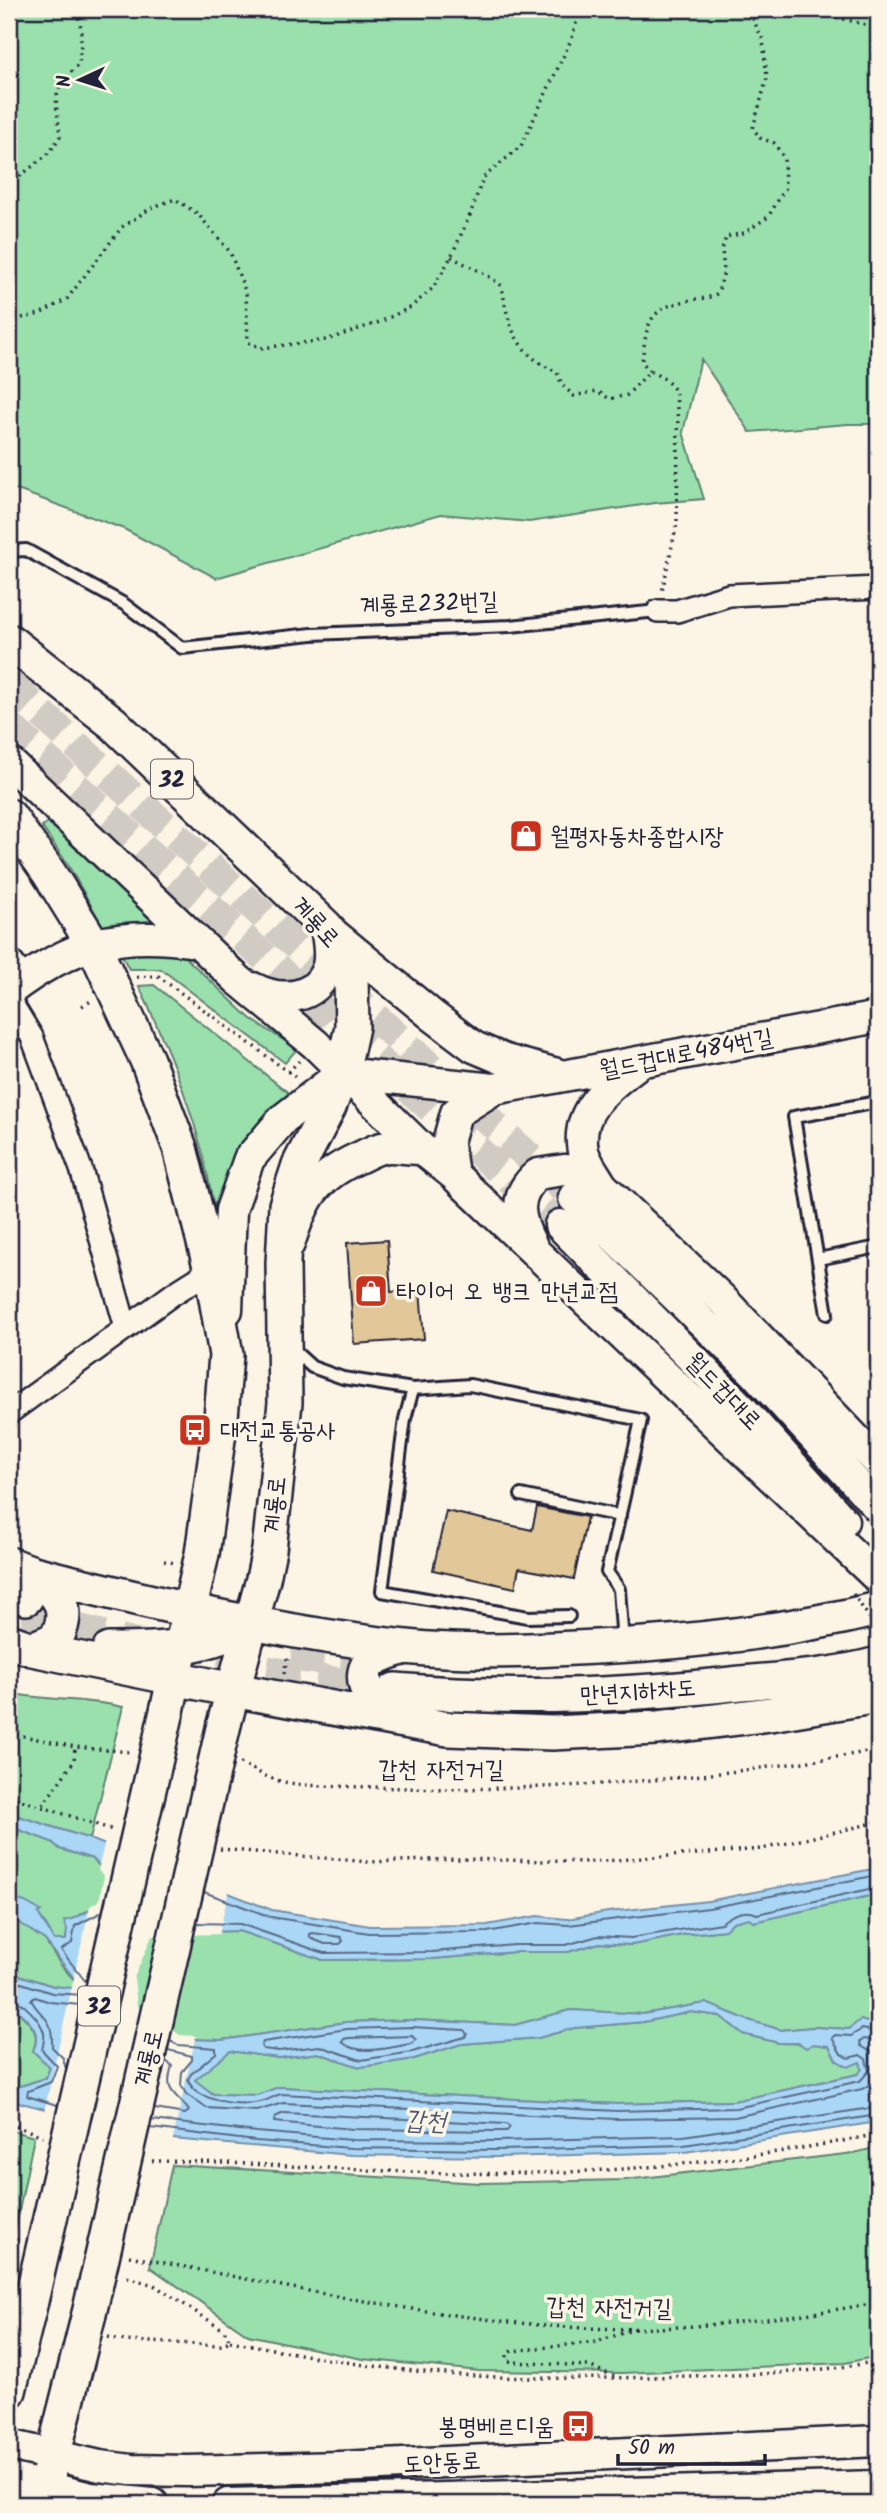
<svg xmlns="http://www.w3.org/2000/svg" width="887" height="2513" font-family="Kalam,'Poor Story',sans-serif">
<rect width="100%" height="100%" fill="#fcf5e5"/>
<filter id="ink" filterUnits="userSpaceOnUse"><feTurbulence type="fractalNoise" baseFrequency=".0143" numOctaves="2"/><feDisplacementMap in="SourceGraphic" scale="14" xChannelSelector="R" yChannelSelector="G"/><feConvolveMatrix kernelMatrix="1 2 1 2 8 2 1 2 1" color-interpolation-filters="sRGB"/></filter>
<g filter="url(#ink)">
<path fill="#9ae0ac" stroke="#5e8174" stroke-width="2" d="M9 9H878V424H848L750 432 701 359 683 432 704 499 655 503 529 522 441 514 216 578 124 529 9 487Z
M51 819 160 920V931L105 930 68 865 42 827Z
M171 949 183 955 251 1019 297 1049 285 1063 161 969H129L120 952Z
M154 985 296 1099 223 1200 213 1204C201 1127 172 1057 139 986Z
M9 1693C46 1701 85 1698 123 1707L90 1839 9 1813Z
M9 1826 52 1842 60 1849 93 1859 108 1875 102 1904C83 1914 67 1916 66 1940H54C42 1917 35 1904 9 1898Z
M878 1894V2025L860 2020 850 2029 813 2027 781 2030 745 2019 706 2003 643 2014 570 2010 515 2025 412 2020 347 2022 222 2040 179 2039 134 2008 131 1977 150 1933 239 1931 323 1960 432 1959 514 1952H568L599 1943 632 1945 687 1934 724 1930 733 1922 750 1917 753 1922Z
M9 1916 45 1940 61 1965 83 1990 53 1986 9 1972Z
M9 2001C21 2019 44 2026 33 2051L50 2067 46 2078 17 2087 9 2085Z
M691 2012 720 2016 743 2034 779 2043 813 2044 829 2046 860 2061 862 2069 859 2074 735 2101 616 2104 279 2087 258 2095 213 2094 194 2080 230 2051 279 2058 318 2053 360 2067 414 2059 461 2044 538 2038 574 2028 643 2022Z
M9 2130 34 2137 14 2236 9 2237Z
M878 2147V2356L845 2363 622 2373 479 2371 362 2359 248 2335 150 2267 172 2165 480 2183 625 2180 854 2153Z"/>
<path fill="#abd7f6" stroke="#748fab" stroke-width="2" fill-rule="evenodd" d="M9 1813 90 1839 272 1910 370 1926 487 1925 537 1916 567 1919 608 1912 708 1901 878 1868V1894L753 1922 749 1918 733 1922 725 1930 687 1934 632 1945 599 1943 568 1952H514L432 1959 323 1960 239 1931 150 1933 131 1977 134 2008 179 2039 222 2040 347 2022 412 2020 515 2025 570 2010 643 2014 706 2003 745 2019 781 2030 813 2027 849 2029 860 2020 878 2025V2122L685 2152 496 2157 351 2155 161 2138 9 2100V2085L18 2087 46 2078 50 2067 33 2051C45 2026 21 2018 9 2001V1972L53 1986 82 1989 45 1940 9 1916V1898L25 1902 41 1911 38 1913 54 1940H66L67 1929 64 1921 73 1919 102 1904 108 1875 93 1859 60 1849 52 1842 9 1826ZM691 2012 720 2016 743 2034 779 2043H799L806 2048 813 2044 829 2046 836 2060 848 2067 860 2062 862 2069 858 2074 734 2101 616 2104 279 2087 257 2095 213 2094 195 2080 230 2051 279 2058 318 2053 360 2067 414 2059 461 2044 538 2038 574 2028 643 2022Z"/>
<path fill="#fcf5e5" d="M105 1841 229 1890 219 1934 152 1936 134 1978 137 2006 180 2035 196 2036 172 2143 44 2112 90 1906 99 1901 104 1876 98 1870Z"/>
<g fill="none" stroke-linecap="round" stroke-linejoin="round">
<path stroke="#596a86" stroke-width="2" d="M204 1892 271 1917 369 1933 487 1932 538 1923 568 1925 709 1908 878 1875
M197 1923 240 1924 324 1953 432 1952 514 1945H566L598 1936 631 1938 721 1923C731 1915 744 1908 757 1914L878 1887
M313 1933 341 1937 343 1941 340 1944H325L310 1938V1934Z
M9 1979 52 1993 83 1995
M86 1982 61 1950 72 1943 75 1926 102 1912
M9 1998C22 2000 41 2020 44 2033 45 2038 43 2045 42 2050L57 2066 51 2082 28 2091 27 2096 57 2105
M412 2027 464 2030 467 2034 465 2037 412 2052 361 2060 319 2046 279 2051 263 2049 261 2046 263 2042 347 2029Z
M412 2036 416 2040 411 2044C390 2047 359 2057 342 2042L344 2039 349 2038Z
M170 2041 178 2045 216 2048V2053L191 2074 188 2079C194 2102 240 2106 260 2102 267 2101 274 2096 281 2094L617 2111 736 2108 860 2081 869 2071 866 2059 860 2055 849 2058 841 2054 832 2038 835 2035 851 2036 862 2029 878 2032
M168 2050 192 2056V2060L182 2072 181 2085 186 2094 206 2108 257 2111 283 2103 616 2119 735 2117 862 2089C878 2082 881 2068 873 2053L861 2046 860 2042 864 2039 878 2041
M66 2069 63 2058 52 2047C53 2015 43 2021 31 2000L35 1997 50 2002 80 2005
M155 2109 185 2114 189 2111C177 2092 163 2095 172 2066L166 2061
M284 2113 506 2124 510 2127 507 2131H496L353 2129 274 2122 275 2117Z
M152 2120 257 2132 352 2140 496 2141 683 2136 878 2107
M150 2128 256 2141 351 2148 496 2150 684 2145 878 2115"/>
</g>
<path fill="#e2c898" stroke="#22223b" stroke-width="2" d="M387 1240 391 1292 420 1290 424 1339 354 1344 347 1243Z
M537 1507 587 1517 574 1579 519 1568 515 1588 433 1570 446 1511 532 1530Z"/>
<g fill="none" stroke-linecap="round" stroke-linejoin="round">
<path stroke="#d0cbc3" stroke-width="30" stroke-dasharray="30 15" stroke-linecap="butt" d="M9 684 574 1198
M9 726 560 1225"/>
<path stroke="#d0cbc3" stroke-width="33" stroke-dasharray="33 17" stroke-linecap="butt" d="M23 1616C145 1648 269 1678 395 1690
M291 1655 394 1666"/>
<defs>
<path id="lane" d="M9 551 26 550 124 604 182 648 312 634 510 626 658 611
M818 1259 878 1247
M827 1314 794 1117 878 1102
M292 1349 312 1367 343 1378 413 1389 470 1385 641 1420 607 1572 619 1589 623 1643
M413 1389 405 1419 382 1591 528 1617 569 1616
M521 1495 620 1516"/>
<path id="street" d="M658 611H677L729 595 878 588
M9 958 25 979
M9 999 32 1037 81 1169 126 1328
M9 1413 173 1294 211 1270"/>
<path id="secondary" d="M9 762 237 979 315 1044 422 1149 453 1174 878 1578
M330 931 433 1016 474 1047 505 1060 557 1074
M253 988C280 1002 317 1001 328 966 331 954 328 940 326 927
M9 991C72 943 118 930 197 942
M453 1174 448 1142 456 1113 494 1089
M602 1186C596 1175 586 1163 583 1151 575 1111 607 1088 635 1066
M574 1198 756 1374 878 1507
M560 1225 742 1409 843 1521
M289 1244C303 1200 314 1178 358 1158 367 1154 378 1147 389 1147 399 1147 411 1149 422 1149
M532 1246C518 1219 512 1196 538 1174L564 1170 578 1171 603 1187 723 1300 878 1462
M227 1310 231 1210 249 1159 283 1119 342 1073 494 1089 878 1017
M9 2445 100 2466 131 2470 188 2471 340 2467 878 2441
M9 2478 91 2498 153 2504
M228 2504 878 2486"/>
<path id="primary" d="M9 641 113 723 326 927 344 953 351 978 352 1027 342 1073 329 1107 299 1165 286 1205 283 1263 285 1403 269 1550 263 1579 224 1724
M9 816 49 873 93 944 147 1060 180 1148 211 1270 226 1355 221 1418 202 1554 167 1711
M9 1564 33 1573C155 1604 280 1633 406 1647 462 1653 519 1651 575 1648 677 1644 779 1633 878 1609
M9 1592 26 1598
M9 1641 32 1649 233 1690 448 1729 552 1733 657 1728 770 1714 878 1696
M32 1649 56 1639C73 1606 57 1594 33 1573
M109 1650C160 1650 207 1649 252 1622
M395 1690C511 1700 626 1696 741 1683 787 1679 834 1676 878 1664
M401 1718C395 1715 387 1713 381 1708 368 1699 357 1674 371 1661 382 1653 394 1650 407 1647
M9 2391 31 2301
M41 2504 89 2314"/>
</defs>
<use href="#lane" stroke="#22223b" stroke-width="16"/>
<use href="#street" stroke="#22223b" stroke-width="26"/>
<use href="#secondary" stroke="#22223b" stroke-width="35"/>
<use href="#primary" stroke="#22223b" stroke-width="38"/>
<path stroke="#22223b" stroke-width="3.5" stroke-dasharray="2 5" stroke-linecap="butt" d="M817 9 829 15 878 28
M9 185 49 153 60 137C57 99 48 94 79 64 81 46 84 25 75 9
M451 257 487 275 502 286C508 327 516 354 557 372L562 385 574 396 597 391 610 399 627 395 650 371 665 379 676 391 678 426 677 523 662 592
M9 323 17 319 40 314 67 299 122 227 151 208 175 199 198 214 230 252 246 293 248 342 261 348 326 340 380 322 411 307 433 288 451 257 470 215 483 178 521 146 572 38 580 9
M650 371 642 362C647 321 648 308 691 300 702 298 708 299 718 293L724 272 722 250 726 237 744 233 768 217 785 189 784 158 774 143 760 138 753 128 767 78 763 40 748 9
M137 977 158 976 298 1079
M82 1006 93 1000
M288 1072 299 1061
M164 1561 175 1563
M284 1674 288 1654
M9 1733 75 1747 131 1752
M240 1763C251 1767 261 1775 273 1779 299 1788 346 1786 374 1787 543 1794 712 1779 878 1750
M9 1796 113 1830
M43 1805 74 1761 75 1747
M220 1849 369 1862 460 1859 590 1862 762 1849 878 1822
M9 2124 43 2136
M152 2161C251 2162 350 2171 450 2173 593 2176 738 2163 878 2134
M9 2239 21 2240
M129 2256C269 2283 409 2314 552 2326 661 2335 771 2320 878 2303
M108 2337 125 2341 221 2345 230 2341 224 2330 154 2285 123 2276
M230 2341C285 2351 341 2363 397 2369 492 2381 593 2379 688 2376 751 2375 816 2373 878 2361
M614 2376 588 2366 512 2362 507 2360V2354L512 2351 596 2342 635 2329"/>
<use href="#lane" stroke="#fcf5e5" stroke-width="10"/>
<use href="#street" stroke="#fcf5e5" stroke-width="21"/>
<use href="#secondary" stroke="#fcf5e5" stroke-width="30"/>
<use href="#primary" stroke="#fcf5e5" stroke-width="33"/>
<defs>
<path id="primary-bridge" d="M31 2301 167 1711
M89 2314 224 1724"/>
</defs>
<use href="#primary-bridge" stroke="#22223b" stroke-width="38" stroke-linecap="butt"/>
<path stroke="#22223b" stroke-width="3.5" stroke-dasharray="2 5" stroke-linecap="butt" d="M853 1594 878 1630"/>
<use href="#primary-bridge" stroke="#fcf5e5" stroke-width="33"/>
</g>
</g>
<defs>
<symbol id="shop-square" viewBox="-11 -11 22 22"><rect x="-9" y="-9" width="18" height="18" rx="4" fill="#c8321e" stroke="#fcf5e5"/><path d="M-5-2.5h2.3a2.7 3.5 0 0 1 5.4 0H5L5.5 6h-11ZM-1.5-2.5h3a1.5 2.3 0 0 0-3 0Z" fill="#fff"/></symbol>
<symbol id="bus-square" viewBox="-11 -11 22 22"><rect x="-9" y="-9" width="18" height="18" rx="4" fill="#c8321e" stroke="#fcf5e5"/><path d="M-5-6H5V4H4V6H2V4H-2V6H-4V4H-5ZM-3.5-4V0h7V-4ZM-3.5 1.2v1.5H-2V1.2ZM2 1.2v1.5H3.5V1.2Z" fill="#fff"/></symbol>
</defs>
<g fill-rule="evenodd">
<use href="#shop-square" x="507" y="817" width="38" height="38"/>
<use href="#shop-square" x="352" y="1272" width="38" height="38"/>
<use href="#bus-square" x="176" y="1411" width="38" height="38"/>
<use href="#bus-square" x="559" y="2407" width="38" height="38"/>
</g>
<g text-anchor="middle" stroke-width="7" stroke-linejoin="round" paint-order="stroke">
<g fill="#fcf5e5" stroke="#63616e" stroke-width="2">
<rect x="151" y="759.5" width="42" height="39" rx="5"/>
<rect x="78" y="1986.5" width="42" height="39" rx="5"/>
</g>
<g font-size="23" font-weight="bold" fill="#22223b">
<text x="172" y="787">32</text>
<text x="99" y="2014">32</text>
</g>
<g font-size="24" fill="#22223b" stroke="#fcf5e5">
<text transform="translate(429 603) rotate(-2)" y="8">계룡로232번길</text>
<text transform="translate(316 922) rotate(48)" y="8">계룡로</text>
<text transform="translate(686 1053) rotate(-11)" y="8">월드컵대로484번길</text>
<text transform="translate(724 1391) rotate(46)" y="8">월드컵대로</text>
<text transform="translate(274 1505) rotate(-84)" y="8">계룡로</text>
<text transform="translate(638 1691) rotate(-4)" y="8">만년지하차도</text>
<text x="441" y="1777">갑천 자전거길</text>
<text transform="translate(148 2058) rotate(-77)" y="8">계룡로</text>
<text transform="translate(609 2307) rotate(1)" y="8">갑천 자전거길</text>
<text transform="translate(442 2462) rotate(-3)" y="8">도안동로</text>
</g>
<g font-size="24" fill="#22223b" stroke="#fcf5e5" text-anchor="start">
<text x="550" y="844">월평자동차종합시장</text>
<text x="396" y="1299">타이어 오 뱅크 만년교점</text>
<text x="220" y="1438">대전교통공사</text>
<text x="554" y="2434" text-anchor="end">봉명베르디움</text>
</g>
<g font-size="26" font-style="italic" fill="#4b5873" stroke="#fcf5e5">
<text transform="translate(425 2120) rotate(3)" y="9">갑천</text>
</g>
</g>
<rect width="887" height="2513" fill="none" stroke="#fcf5e5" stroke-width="35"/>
<rect x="18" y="18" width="852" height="2478" fill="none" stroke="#22223b" stroke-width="2.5" filter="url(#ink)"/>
<g transform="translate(80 80) rotate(266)" stroke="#fcf5e5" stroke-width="5" paint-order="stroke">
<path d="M0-5L12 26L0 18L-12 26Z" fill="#22223b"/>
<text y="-10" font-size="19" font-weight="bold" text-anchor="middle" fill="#22223b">N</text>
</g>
<path d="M618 2454v10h147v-10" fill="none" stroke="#22223b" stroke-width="3.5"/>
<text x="628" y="2454" font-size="21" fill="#22223b" stroke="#fcf5e5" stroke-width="5" paint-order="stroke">50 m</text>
</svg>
